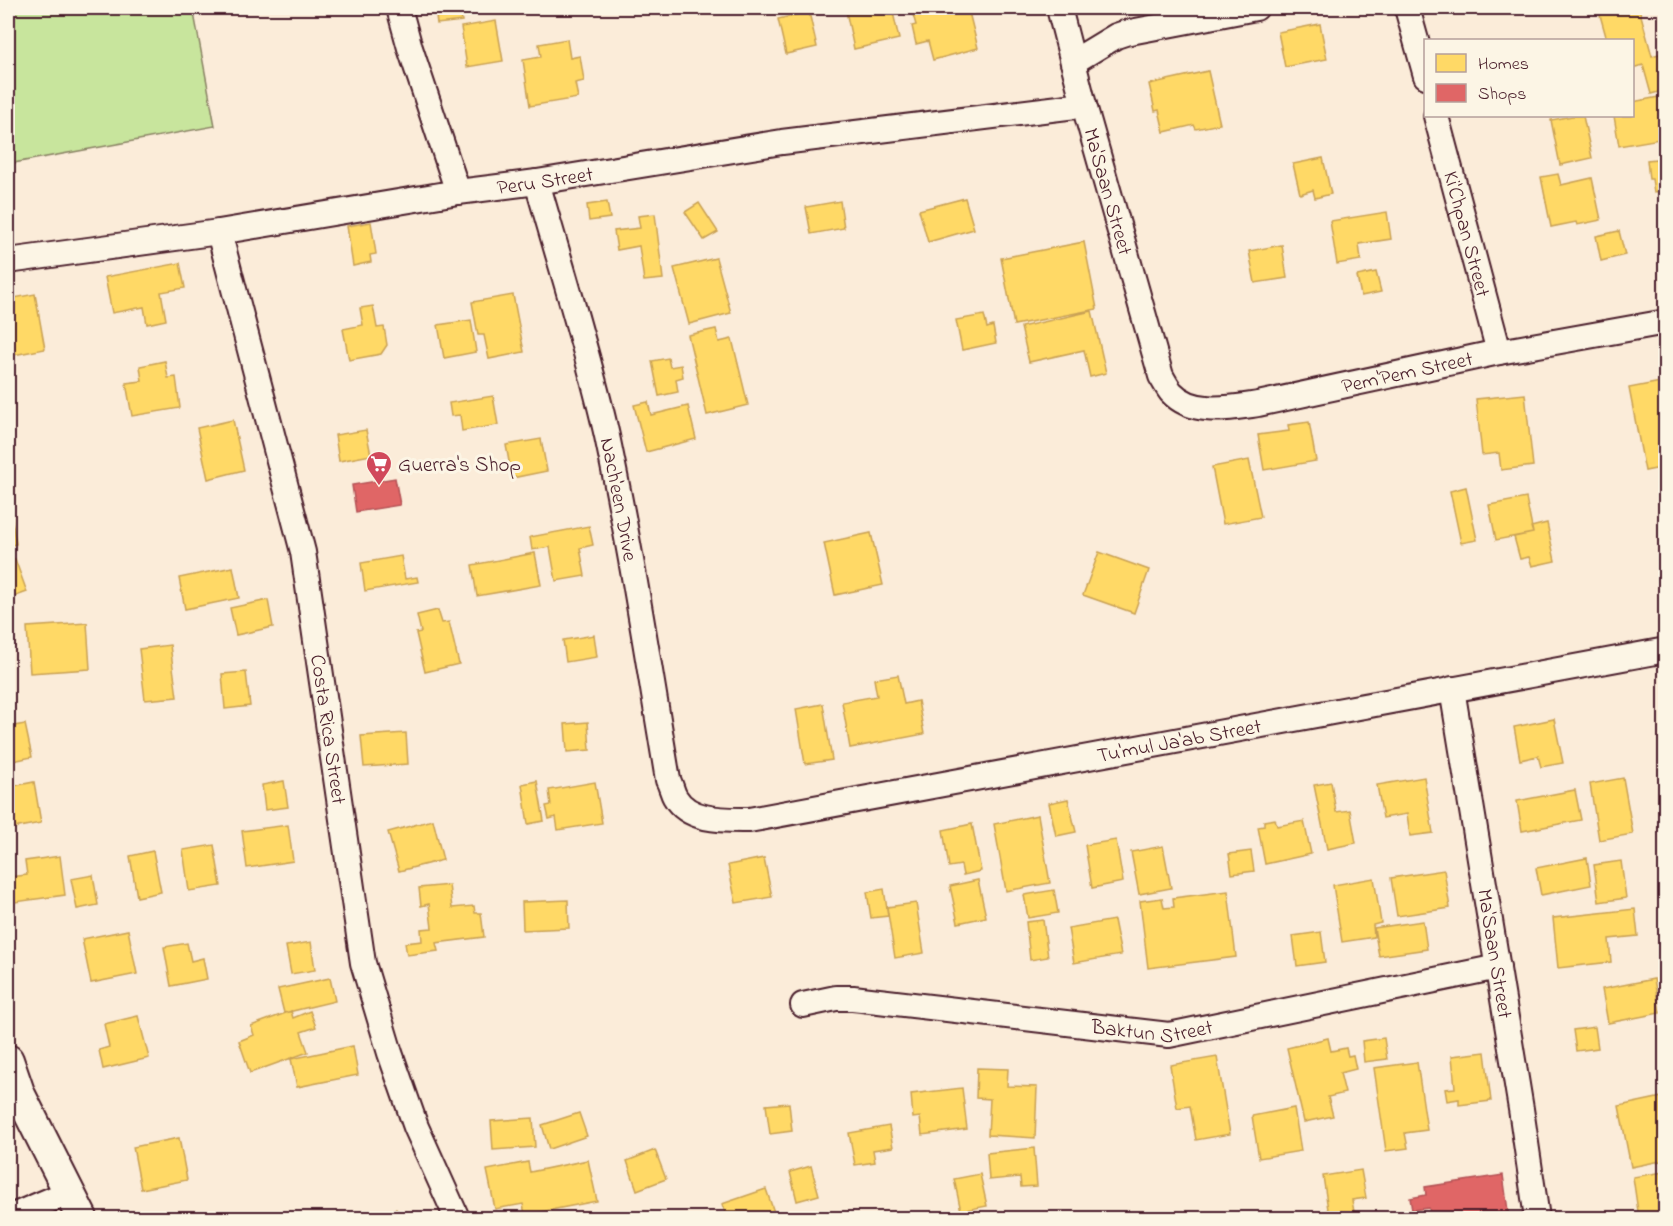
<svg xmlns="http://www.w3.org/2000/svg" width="1673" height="1226" font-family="'Indie Flower',sans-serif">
<rect width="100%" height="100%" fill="#fbecd9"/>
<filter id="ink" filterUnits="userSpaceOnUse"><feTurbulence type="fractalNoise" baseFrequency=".0167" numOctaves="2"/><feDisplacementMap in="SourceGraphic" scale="12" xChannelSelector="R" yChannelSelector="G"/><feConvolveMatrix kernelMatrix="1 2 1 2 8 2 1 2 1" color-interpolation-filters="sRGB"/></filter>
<g filter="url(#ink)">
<path fill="#c8e59d" stroke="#898264" stroke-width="1.5" d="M8 8H193L215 126 8 164Z"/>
<path fill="#ffd966" stroke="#c9a154" stroke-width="1.5" d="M435 8H460L462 21 437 24Z
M863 8H892L899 39 854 49 846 11Z
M911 8H924V9L968 8 978 48 933 60 928 41 916 44 912 26 916 25Z
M1598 8H1639L1652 56 1666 52V90L1651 94 1643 65 1632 68V40H1607Z
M809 12 817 47 786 54 778 19Z
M496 21 503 61 467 67 461 27Z
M1320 24 1327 59 1285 67 1278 32Z
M567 39 570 58 580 56 584 81 575 83 578 98 530 106 523 60 541 57 539 44Z
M1208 71 1220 124 1196 129 1194 125 1164 132 1159 110 1155 111 1149 84Z
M1659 97 1666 138 1619 146 1614 116H1632V102Z
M1572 116H1583L1592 158 1560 165 1551 120Z
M1323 158 1331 194 1315 198 1313 190 1300 194 1293 164Z
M1666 158V191L1654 192 1652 179H1649L1647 160Z
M1558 174 1561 185 1592 178 1601 220 1577 225 1576 222 1551 227 1541 177Z
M965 198 974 229 928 242 919 210Z
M840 201 844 228 811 234 806 207Z
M607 202 610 218 589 221 587 205Z
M699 203 718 232 704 240 685 212Z
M1387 212 1391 239 1359 244 1361 260 1337 264 1330 221Z
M655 214 663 279 644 281 639 246 617 250 614 231 640 228 638 216Z
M371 222 376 254 370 255 371 262 353 266 347 226Z
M1619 231 1625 255 1601 261 1596 236Z
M1084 242 1097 309 1014 325 1001 258Z
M1282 245 1287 278 1255 283 1249 251Z
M716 258 731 313 689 324 674 268Z
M180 263 185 288 161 292 166 320 147 324 144 307 112 313 105 277Z
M1376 272 1381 292 1361 296 1357 276Z
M35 294 45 349 8 356V299Z
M513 295 524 352 489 359 484 335H478L472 302Z
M373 306 377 328 384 327 387 345 381 354 349 360 343 329 363 325 360 308Z
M1092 311 1106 373 1090 377 1084 350 1029 362 1021 327Z
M984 315 987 328 993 326 996 343 962 350 956 320Z
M471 320 476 352 444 358 438 325Z
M716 329 719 342 732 339 748 405 707 415 688 335Z
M668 358 670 367 681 365 683 377 676 379 678 392 659 396 652 361Z
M165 361 168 378 176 377 180 408 132 416 126 383 142 381 140 366Z
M1666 381V467L1645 471 1629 388Z
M1525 394 1533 466 1501 470 1499 453 1482 455 1476 399Z
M493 396 498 425 462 431 460 415 451 416 449 403Z
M648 402 651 415 688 406 696 439 646 452 634 405Z
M233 420 244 470 208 479 197 428Z
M1309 422 1316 461 1264 470 1258 435 1289 431 1288 425Z
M366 430 371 455 339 461 335 435Z
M541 439 547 471 512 478 506 445Z
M1249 460 1261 517 1223 524 1212 467Z
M1466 487 1477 540 1461 543 1450 491Z
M1526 498 1533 533 1496 540 1489 505Z
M11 514 16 544 8 546V515Z
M1547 523 1555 561 1532 566 1529 557 1520 559 1514 537 1533 533 1531 527Z
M589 526 593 545 580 548 585 576 556 581 550 547 532 550 530 537Z
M871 533 883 585 835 595 824 543Z
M1099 552 1149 570 1134 613 1083 595Z
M535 553 541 585 477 596 472 565Z
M401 556 405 579 417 577 418 582 365 591 361 563Z
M15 559 27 592 8 599V561Z
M233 567 239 598 185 609 179 578Z
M268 600 273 627 236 635 230 608Z
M438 610 442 623 449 622 459 664 425 672 416 633 421 632 417 615Z
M87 623 90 669 30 673 27 627Z
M594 635 597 657 566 662 563 640Z
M170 645 177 697 145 700 139 649Z
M246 672 250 706 225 709 222 674Z
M898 675 904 704 918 701 924 734 850 748 842 702 877 696 874 679Z
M823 704 832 760 805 764 796 709Z
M1554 719 1563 763 1541 767 1538 756 1520 760 1514 727Z
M588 722 590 750 567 752 565 724Z
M25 724 32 757 8 762V727Z
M406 733 408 764 364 767 361 736Z
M1424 777 1433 833 1410 836 1407 814 1383 818 1377 785Z
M1623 778 1633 834 1599 840 1590 784Z
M284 781 288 807 265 810 262 785Z
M537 781 544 821 528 824 522 784Z
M34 782 41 823 8 829V787Z
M595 782 602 823 558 830 556 817 549 819 546 806 551 805 549 790Z
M1331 782 1336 812 1350 810 1356 843 1327 849 1314 785Z
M1575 790 1581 820 1522 831 1517 801Z
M1068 799 1076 832 1056 836 1049 803Z
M1038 815 1050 883 1006 891 994 824Z
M1275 819 1277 826 1304 821 1311 854 1265 864 1258 827 1264 826V821Z
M433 820 443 860 399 871 388 832Z
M972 824 981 871 963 875 961 865 949 867 943 830Z
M288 825 293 861 247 868 242 831Z
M1116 840 1123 882 1092 888 1085 845Z
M214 845 221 886 189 891 183 850Z
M1163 846 1171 888 1139 894 1131 852Z
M153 851 161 892 137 897 130 856Z
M1251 851 1254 871 1232 874 1229 854Z
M60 856 65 895 8 903V877L27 875 25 861Z
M764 858 772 897 736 903 728 865Z
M1587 858 1591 885 1541 895 1536 868Z
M1621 861 1626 898 1599 902 1594 865Z
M1444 870 1450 908 1397 916 1391 878Z
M93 875 98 905 77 909 71 879Z
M1374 878 1381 923 1373 925 1374 937 1342 942 1333 885Z
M978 880 986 917 958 923 950 886Z
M449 885 452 908 474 906 475 913H481L484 937 436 943 438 951 407 955 405 943 422 941 421 929 432 928 429 904 421 906 419 888Z
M884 889 888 916 871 918 867 892Z
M1054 890 1058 913 1028 918 1024 895Z
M1228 891 1236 957 1148 968 1140 901 1162 898 1164 908 1174 907 1173 898Z
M568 900 569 928 523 930 522 902Z
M916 903 924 953 895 958 887 907Z
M1635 909 1638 936 1609 939 1611 962 1558 968 1553 918Z
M1043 920 1048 957 1030 960 1026 922Z
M1114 920 1121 955 1074 963 1068 928Z
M1423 921 1427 949 1379 956 1374 928Z
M128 930 137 974 91 983 82 939Z
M1321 932 1325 962 1297 966 1293 936Z
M311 942 315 970 291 974 286 946Z
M187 943 191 961 203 958 207 979 171 986 164 947Z
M330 978 335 1001 284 1013 278 989Z
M1654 979 1660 1013 1608 1023 1602 989Z
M291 1011 293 1018 310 1011 316 1027 301 1032 308 1052 250 1073 239 1041 254 1035 251 1026Z
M138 1016 149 1058 103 1069 99 1050 109 1047 104 1024Z
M1595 1027 1598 1048 1576 1051 1573 1030Z
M1328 1038 1331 1051 1346 1048 1348 1056 1353 1055 1356 1069 1340 1073 1345 1093 1328 1097 1333 1116 1304 1122 1287 1048Z
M1384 1038 1387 1059 1364 1062 1362 1041Z
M353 1046 358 1075 297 1087 291 1059Z
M1485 1052 1491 1101 1459 1105V1099L1447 1101 1445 1089 1455 1088 1452 1056Z
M1217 1057 1230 1134 1196 1140 1190 1106 1177 1108 1170 1065Z
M1417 1062 1427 1130 1405 1133 1408 1148 1386 1151 1374 1068Z
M977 1068 1008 1069 1007 1086 1037 1087 1035 1138 988 1135 990 1099 976 1098Z
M962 1088 967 1129 922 1135 920 1117 913 1118 911 1094Z
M1662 1097 1666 1113V1160L1631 1167 1619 1106Z
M789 1103 792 1131 770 1134 766 1105Z
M1294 1108 1301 1151 1259 1158 1252 1116Z
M579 1113 587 1136 549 1149 542 1125Z
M533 1118 535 1147 493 1150 491 1121Z
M889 1126 893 1147 873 1150 875 1162 855 1165 849 1133Z
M179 1138 187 1180 141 1189 133 1147Z
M1034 1148 1037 1186 1021 1187 1020 1177 989 1180 987 1153Z
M655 1150 666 1179 637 1190 627 1161Z
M588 1160 597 1201 525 1215 523 1204 495 1209 487 1170 528 1162 530 1172Z
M811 1166 819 1195 797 1201 790 1172Z
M1361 1170 1366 1198 1352 1200 1354 1212 1329 1216 1323 1176Z
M1663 1172 1664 1182 1666 1181V1218H1639L1633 1177Z
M980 1174 987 1206 961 1211 954 1179Z
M766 1189 776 1218H727L722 1204Z
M396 1209 397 1218H353V1216Z"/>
<path fill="#e06666" stroke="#b35154" stroke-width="1.5" d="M395 478 400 505 356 512 352 485Z
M1503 1175 1509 1218H1412L1430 1215 1429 1208 1412 1210 1410 1198 1426 1195 1425 1187Z"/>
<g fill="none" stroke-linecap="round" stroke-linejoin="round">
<defs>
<g id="minor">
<path d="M399 8 410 48 458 192"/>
<path id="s1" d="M1059 8 1084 105 1161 376C1164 381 1167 387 1171 392 1193 416 1230 408 1258 404L1499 352 1666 322"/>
<path d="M1407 8 1426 76"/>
<path d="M1073 62 1116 36 1125 33 1256 8"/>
<path id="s2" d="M1436 116 1499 352"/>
<path id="s3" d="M537 182C561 267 588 351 607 436 631 550 649 665 668 780 671 785 672 792 675 797 689 822 726 820 749 820L1666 650"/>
<path id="s4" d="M219 232 303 552 363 963 390 1053 416 1127 457 1218"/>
<path id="s5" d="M8 261 219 232 458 192 537 182 782 142 1084 105"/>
<path id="s6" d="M1452 689 1521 1109 1537 1218"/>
<path id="s7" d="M803 1005 836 998H853L1169 1035 1498 967"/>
<path d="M8 1218 67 1193"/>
</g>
<path id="tertiary" d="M8 1060 20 1095 82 1218"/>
</defs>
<use href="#minor" stroke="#4a1f2b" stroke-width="28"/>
<use href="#tertiary" stroke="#4a1f2b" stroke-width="34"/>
<use href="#minor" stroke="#fcf5e5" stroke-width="24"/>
<use href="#tertiary" stroke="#fcf5e5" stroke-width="30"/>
</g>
</g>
<defs>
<symbol id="supermarket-pin" viewBox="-11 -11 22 30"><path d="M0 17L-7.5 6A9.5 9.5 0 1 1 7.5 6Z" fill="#d1495b" stroke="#fcf5e5"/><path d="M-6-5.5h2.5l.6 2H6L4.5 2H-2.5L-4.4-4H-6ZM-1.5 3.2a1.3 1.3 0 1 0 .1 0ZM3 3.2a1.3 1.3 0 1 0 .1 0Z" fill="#fff"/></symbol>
</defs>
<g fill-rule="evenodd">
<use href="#supermarket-pin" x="364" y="449" width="30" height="40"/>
</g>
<g text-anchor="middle" stroke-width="6" stroke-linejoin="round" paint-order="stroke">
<g font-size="21" fill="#4a1f2b" stroke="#fcf5e5">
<text dy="7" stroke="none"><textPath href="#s5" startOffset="543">Peru Street</textPath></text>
<text dy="7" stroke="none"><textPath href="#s1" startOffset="190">Ma'Saan Street</textPath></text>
<text dy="7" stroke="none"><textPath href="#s2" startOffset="122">Ki'Chpan Street</textPath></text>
<text dy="7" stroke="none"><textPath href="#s1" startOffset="645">Pem'Pem Street</textPath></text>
<text dy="7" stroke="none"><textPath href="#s3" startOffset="328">Nach'een Drive</textPath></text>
<text dy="7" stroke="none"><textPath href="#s4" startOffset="510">Costa Rica Street</textPath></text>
<text dy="7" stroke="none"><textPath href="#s3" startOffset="1150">Tu'mul Ja'ab Street</textPath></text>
<text dy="7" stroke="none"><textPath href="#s6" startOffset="268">Ma'Saan Street</textPath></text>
<text dy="7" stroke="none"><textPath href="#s7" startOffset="352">Baktun Street</textPath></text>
</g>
<g font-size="21" fill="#4a1f2b" stroke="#fcf5e5" text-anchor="start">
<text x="398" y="471">Guerra's Shop</text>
</g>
</g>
<rect width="1673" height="1226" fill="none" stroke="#fcf5e5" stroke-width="30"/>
<rect x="15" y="15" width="1643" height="1196" fill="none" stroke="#4a1f2b" stroke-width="2" filter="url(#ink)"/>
<rect x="1424" y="39" width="210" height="78" fill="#fcf5e5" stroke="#b59f9b" stroke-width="1.5"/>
<rect x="1436" y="54" width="30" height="18" fill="#ffd966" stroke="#b59f9b" stroke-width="1.5"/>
<text x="1478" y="69" font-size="18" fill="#4a1f2b">Homes</text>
<rect x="1436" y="84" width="30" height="18" fill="#e06666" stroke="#b59f9b" stroke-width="1.5"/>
<text x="1478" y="99" font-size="18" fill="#4a1f2b">Shops</text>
</svg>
